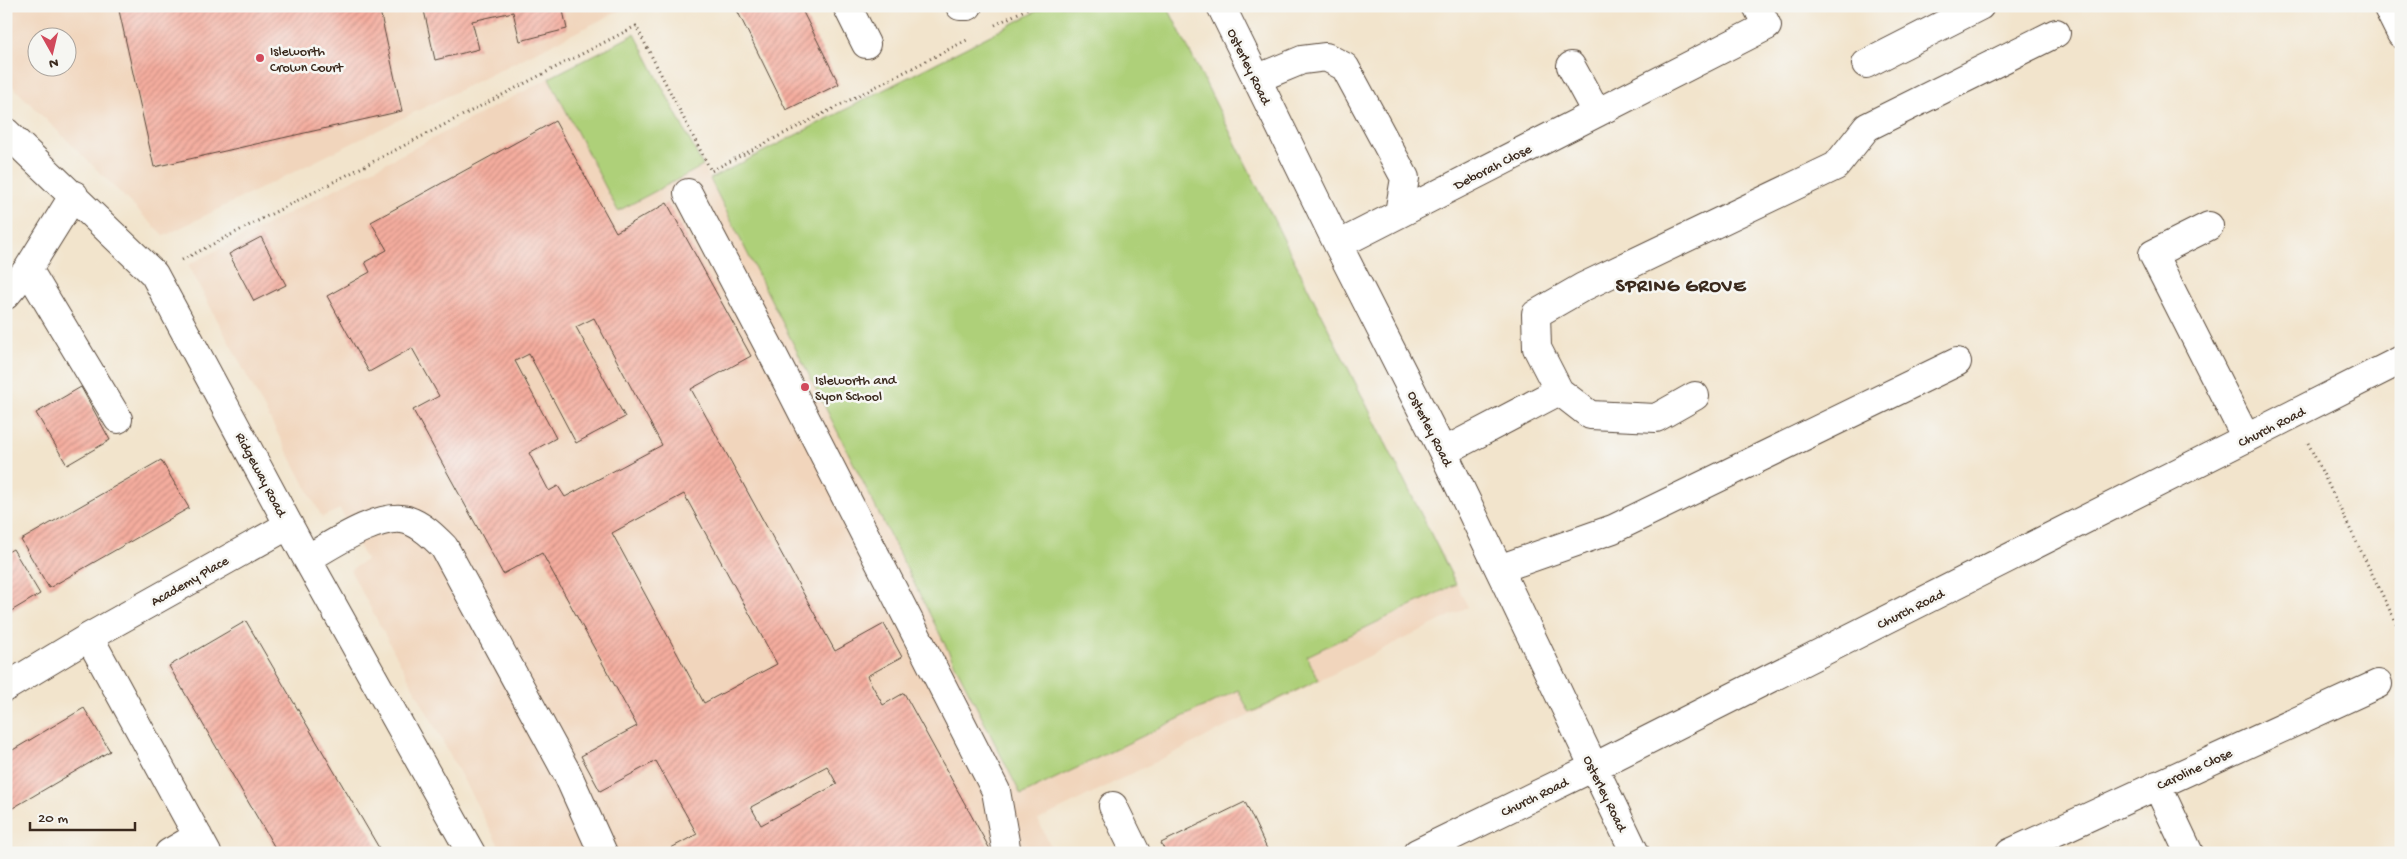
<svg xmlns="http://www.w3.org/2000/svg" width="2407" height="859" font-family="'Gochi Hand',sans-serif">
<defs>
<pattern id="building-hatch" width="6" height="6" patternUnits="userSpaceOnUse" patternTransform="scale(1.25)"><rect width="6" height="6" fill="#f5ad9f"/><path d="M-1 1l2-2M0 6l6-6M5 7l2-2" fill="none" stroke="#c88d81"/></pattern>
</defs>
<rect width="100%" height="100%" fill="#f6f6f2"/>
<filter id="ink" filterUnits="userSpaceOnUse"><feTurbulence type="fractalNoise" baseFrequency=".02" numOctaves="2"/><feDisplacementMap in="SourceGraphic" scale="10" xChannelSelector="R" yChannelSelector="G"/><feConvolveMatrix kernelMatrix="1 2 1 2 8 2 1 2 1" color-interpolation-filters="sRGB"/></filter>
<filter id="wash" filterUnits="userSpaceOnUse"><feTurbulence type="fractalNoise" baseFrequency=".0096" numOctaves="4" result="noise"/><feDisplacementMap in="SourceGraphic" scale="20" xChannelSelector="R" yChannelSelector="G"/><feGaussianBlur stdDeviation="1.12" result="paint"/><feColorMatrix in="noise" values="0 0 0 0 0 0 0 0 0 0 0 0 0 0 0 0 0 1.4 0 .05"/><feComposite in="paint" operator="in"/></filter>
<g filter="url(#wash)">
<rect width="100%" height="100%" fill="#f2e4cc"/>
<path fill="#f1d5bc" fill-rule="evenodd" d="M6 6H629L164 236 6 80ZM38 38H68V68H38Z
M1047 6H1167L1468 607 1038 820 1054 853H503L350 570 366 560 340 509 322 517 188 265 635 34 710 179Z"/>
<path fill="#aed079" stroke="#747d4c" d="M1047 6H1167L1456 584 1307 656 1318 680 1250 713 1238 690 1021 795 710 179Z
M635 34 703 166 618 211 549 78Z"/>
<g id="blocks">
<path fill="url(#building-hatch)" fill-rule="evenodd" d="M118 6H379L402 111 154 167Z
M423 6H562L567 29 520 41 513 12 472 21 479 49 435 60Z
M735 6H800L839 84 786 110Z
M555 121 616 232 667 203 751 356 691 389 835 651 884 624 902 657 867 676 883 705 904 693 992 853H674L671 848 697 834 656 761 600 791 581 756 637 726 542 553 503 574 413 410 439 396 412 348 369 372 327 296 370 272 365 262 387 250 371 222ZM594 318 662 445 565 497 558 486 549 491 529 453 556 438 515 361 529 354 576 443 625 417 576 327ZM684 494 777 664 704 703 612 533ZM827 766 837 784 761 825 751 807Z
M261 237 286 285 254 301 229 254Z
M81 387 110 440 67 465 36 413Z
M161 460 189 508 49 588 21 540Z
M13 549 40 594 6 614V553Z
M246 621 382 853H278L169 666Z
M84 708 110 751 6 812V754Z
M1245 802 1268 851 1264 853H1166L1161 843Z"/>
</g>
</g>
<g filter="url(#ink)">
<use href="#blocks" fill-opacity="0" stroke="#564638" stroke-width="1"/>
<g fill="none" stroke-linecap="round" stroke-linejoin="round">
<defs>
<path id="minor" d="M847 6 866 44
M960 6H968
M1221 6 1338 245 1443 452 1635 853
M2387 6 2401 34
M1866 64 1980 6
M1571 66 1596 112
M1256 79 1302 60 1326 57 1345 67 1405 178 1399 213
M6 132 154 274 307 559 471 853
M688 193 768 345 996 791 1007 853
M2209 226 2153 254 2246 438
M1338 245 1767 26 1757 6
M28 269 118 419
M6 295 28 269 74 195
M1559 391 1537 348 1536 314 1583 287 1836 166 1867 127 2056 33
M1443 452 1559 391 1590 415 1656 418 1695 396
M307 559C330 546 379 512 407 520 422 525 433 536 444 547L567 773 603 853
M1499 569 1613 529 1957 362
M89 637 207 853
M6 687 89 637 289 525
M2157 785 2189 853
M1113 806 1136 853
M169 853 198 836
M1417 853 1594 767 2401 360
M2010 853 2378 684"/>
</defs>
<use href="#minor" stroke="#564638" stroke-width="30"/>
<path stroke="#564638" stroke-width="3" stroke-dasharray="1 4" stroke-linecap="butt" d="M995 25 1032 6
M182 260 636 26 711 171 967 40
M2308 443 2401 633"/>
<use href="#minor" stroke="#fff" stroke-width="28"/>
</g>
</g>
<g fill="#d1495b" stroke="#f6f6f2" stroke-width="2">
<circle cx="260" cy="58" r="5"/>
<circle cx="805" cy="387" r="5"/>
</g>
<g text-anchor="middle" stroke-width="5" stroke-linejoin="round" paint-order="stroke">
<g font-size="14" fill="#3b2a1e" stroke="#f6f6f2" text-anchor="start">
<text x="270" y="55">Isleworth<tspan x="270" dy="16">Crown Court</tspan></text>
<text x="815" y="384">Isleworth and<tspan x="815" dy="16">Syon School</tspan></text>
</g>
<g font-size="14" fill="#3b2a1e" stroke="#f6f6f2">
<text transform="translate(1250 66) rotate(64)" y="5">Osterley Road</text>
<text transform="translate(1492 166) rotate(-27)" y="5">Deborah Close</text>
<text transform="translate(2271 426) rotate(-27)" y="5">Church Road</text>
<text transform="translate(1431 428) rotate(63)" y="5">Osterley Road</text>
<text transform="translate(262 474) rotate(62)" y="5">Ridgeway Road</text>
<text transform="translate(189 580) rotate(-30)" y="5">Academy Place</text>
<text transform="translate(1910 608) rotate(-27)" y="5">Church Road</text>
<text transform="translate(2194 768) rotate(-25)" y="5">Caroline Close</text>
<text transform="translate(1606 793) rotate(64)" y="5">Osterley Road</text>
<text transform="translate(1534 796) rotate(-26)" y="5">Church Road</text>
</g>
<g font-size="19" font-weight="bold" letter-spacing="1" fill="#3b2a1e" stroke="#f6f6f2">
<text x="1681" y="291">SPRING GROVE</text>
</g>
</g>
<rect width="2407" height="859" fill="none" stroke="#f6f6f2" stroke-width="25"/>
<g transform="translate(52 52) rotate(172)"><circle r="24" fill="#f6f6f2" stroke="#aba49d"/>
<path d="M0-4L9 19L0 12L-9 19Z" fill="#d1495b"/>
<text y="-8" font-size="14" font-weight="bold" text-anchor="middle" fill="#3b2a1e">N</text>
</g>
<path d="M30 822v8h105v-8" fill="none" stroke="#3b2a1e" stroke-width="2.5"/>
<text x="38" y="822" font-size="15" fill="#3b2a1e" stroke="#f6f6f2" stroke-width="4" paint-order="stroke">20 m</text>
</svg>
